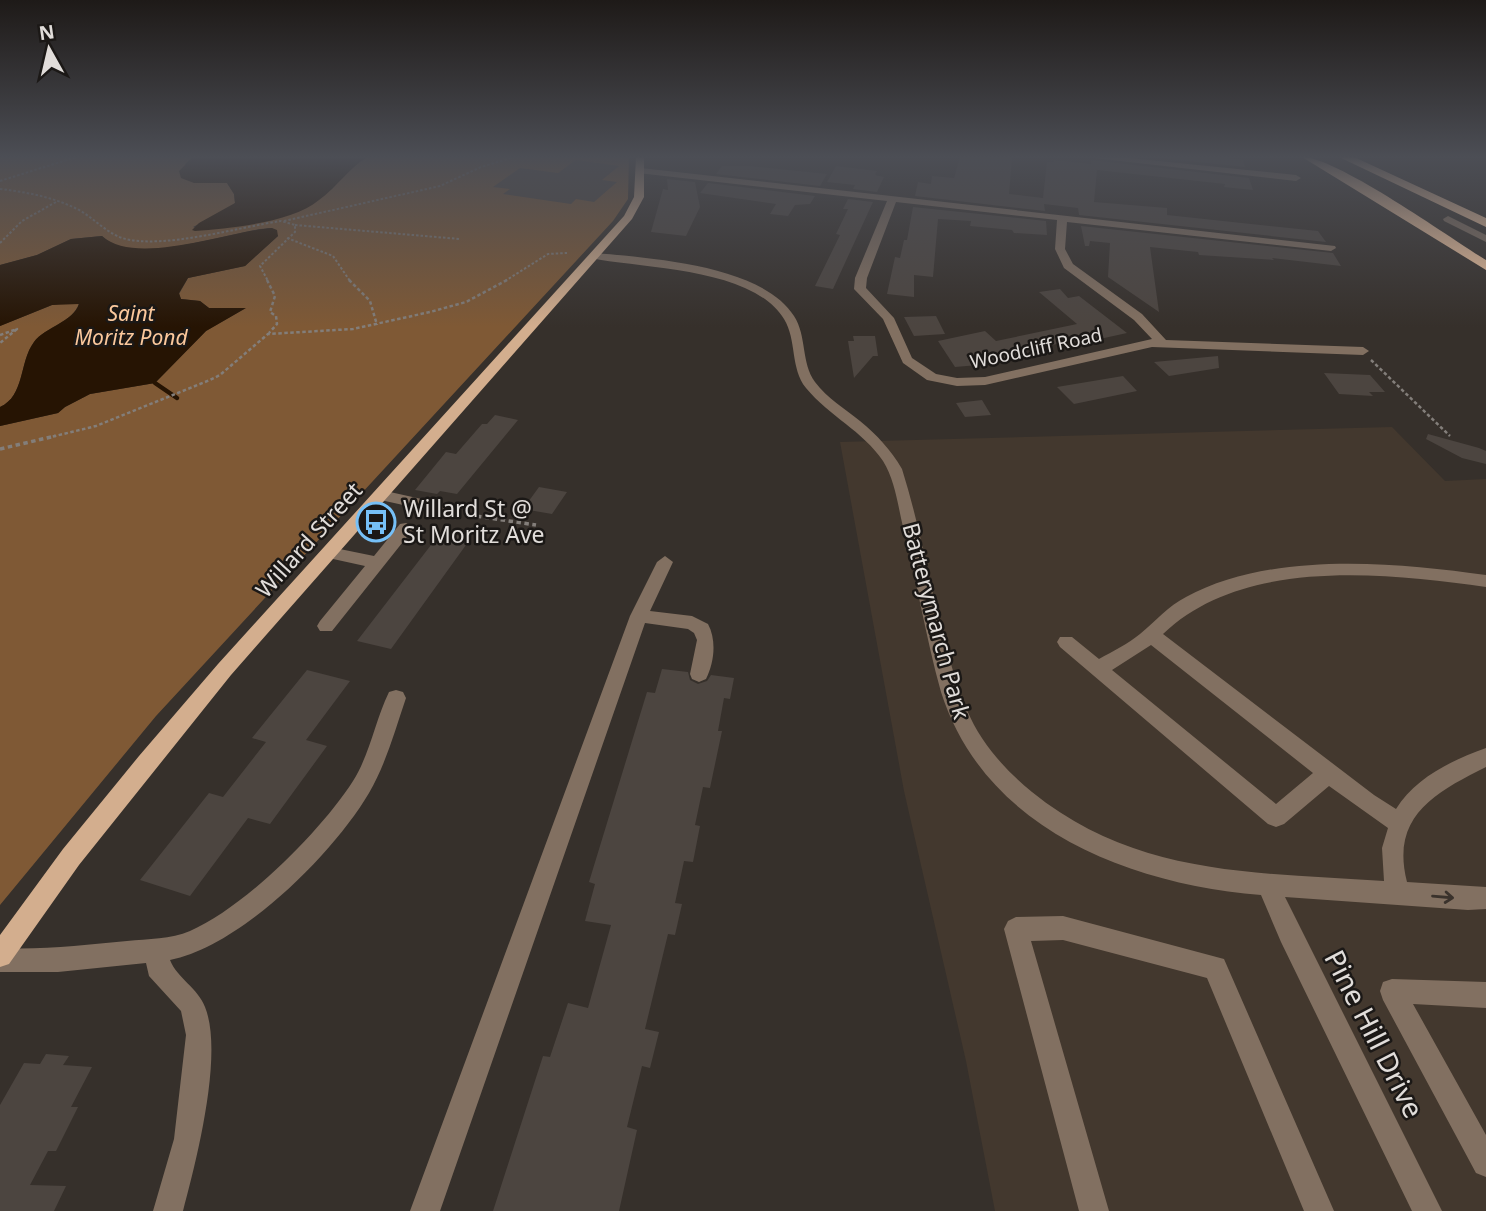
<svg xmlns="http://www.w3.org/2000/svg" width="1486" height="1211" font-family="'Noto Sans',sans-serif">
<rect width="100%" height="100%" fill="#36302b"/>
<path fill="#43382e" d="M1392 427 1445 481 1486 479V1211H995L966 1061 904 791 840 442Z"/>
<path fill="#7f5935" d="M0 157H193L185 164 194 183H227L234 194 235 203 231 207 193 227 203 230 274 219 332 189 351 168 367 157H629L628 199 613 221 156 716 0 905V426L58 413 65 407 90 394 155 383 206 331 244 309 209 308 200 301 181 299 179 294 188 278 245 266 278 236 272 228 260 229C227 235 162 253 131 250 119 248 111 244 102 236L71 239 37 255 0 265Z
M72 302 79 303C74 322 45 327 34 342 19 362 25 396 0 407V326L52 305Z"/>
<path fill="#261403" d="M193 157H367C348 169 337 187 319 200 291 223 230 228 195 231L192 230 199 223 235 203 234 194 227 183H194L181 178 179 171Z
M272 228 277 230 278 236 245 266 188 278 179 293 181 299 200 301 209 308H246L206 331 155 383 90 394 65 407 58 413 0 426V407C25 396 19 362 34 342 45 327 73 322 79 304L52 305 0 326V265L37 255 71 239 102 236C136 267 228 231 272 228Z"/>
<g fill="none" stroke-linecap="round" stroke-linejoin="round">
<path stroke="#261403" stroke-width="4.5" d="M155 383 177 398"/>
</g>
<path fill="#4c4540" d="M960 157 1012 158 1009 194 1043 198 1047 162H1054V160L1091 164V160L1249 178 1253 190 1224 187 1225 184 1097 170 1094 202 1167 208V215L1318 231 1326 242 1079 215 1078 208 1044 204 1045 211 915 196 918 182 931 184 932 176 954 178Z
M1149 157H1221L1243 160 1245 167Z
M576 160 619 166 602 180 617 182 594 202 576 199 571 204 503 194 510 189 493 187 520 168 558 173Z
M722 166H749L827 174 820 186 716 174Z
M836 166 877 171 875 175 884 177 877 192 853 189 855 185 827 182Z
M667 179 695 182 700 207 686 236 651 232 663 189 668 190Z
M708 183 815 196 810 204 795 205 788 216 770 214 776 204 700 193Z
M848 199 873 202 833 289 815 286 840 235 836 234 848 209H843Z
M913 207 1046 221 1047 235 1014 233 1012 230 970 226 971 221 938 219 933 277 914 275V297L887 294 895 257 900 258 904 240H907Z
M1081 226 1333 253 1341 266 1272 258 1274 260 1199 255 1198 252 1150 247 1159 312 1108 277 1110 243 1090 241 1089 246H1085Z
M1060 289 1068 298 1079 296 1127 333 1077 344 1073 340 1008 356 1011 358 990 364 955 367 938 341 985 331 996 341 1077 324 1039 292Z
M936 316 945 334 914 336 904 317Z
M853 336H875L878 356H873L854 378 848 341H854Z
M1218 356 1219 368 1169 376 1154 362Z
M1324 373 1370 375 1385 392H1369L1373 396 1339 394Z
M1123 376 1137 391 1074 404 1057 387Z
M982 400 991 415 965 417 956 403Z
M495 415 518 420 457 494 440 491 437 494 415 490 446 452 456 454 482 424H487Z
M1428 434 1479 448 1486 451V464L1462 458 1426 439Z
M539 487 567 492 552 514 523 509Z
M441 532 471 538 391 649 357 641Z
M662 669 688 672 690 680 698 684 707 681 711 675 734 678 730 699 724 698 718 731H722L710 788 703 787 695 825 700 826 693 862 684 861 675 903 682 904 675 935 668 934 645 1029 659 1032 650 1068 642 1066 627 1127 637 1130 619 1211H493L543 1056 550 1057 568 1003 588 1008 611 925 585 921 595 884 589 882 647 692 655 693Z
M307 670 350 681 306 740 327 746 270 824 248 818 190 896 140 880 209 793 223 797 266 742 252 738Z
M46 1054 69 1056 63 1065 92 1067 71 1107H78L56 1151H48L30 1185 66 1186 54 1211H0V1105L24 1063 40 1064Z"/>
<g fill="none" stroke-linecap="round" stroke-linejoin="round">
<path stroke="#837e7a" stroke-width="2" stroke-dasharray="2.5 2" stroke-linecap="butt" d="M0 181 76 157
M0 189C26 192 53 197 77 209 93 217 105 232 122 238 162 250 239 227 281 221L295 225V232L260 266 268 281
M284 221 440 186 481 167 514 157
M295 225 460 239
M287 238 333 256 350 281
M0 243 22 221 56 202
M505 281 548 254 567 253"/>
<path stroke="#837e7a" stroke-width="2.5" stroke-dasharray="3.5 2.5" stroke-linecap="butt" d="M267 280 275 296 270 312 276 316 277 324 269 333
M349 280 370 301 377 325
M0 335 17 329 0 343
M1371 360 1450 436
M47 438 96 426 210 380 220 375 268 334 353 329 430 312 466 302 507 280"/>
<path stroke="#837e7a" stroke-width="3.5" stroke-dasharray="4.5 3.5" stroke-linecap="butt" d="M0 449 55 436
M469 515 536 525"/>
<path fill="#827061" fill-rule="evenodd" d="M1085 157H1119L1296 175 1301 178 1296 181Z
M641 168 1335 246 1336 248 1331 251 1067 222 1065 249 1073 264 1142 314 1166 340 1363 347 1369 351 1363 355 1152 347 985 385 957 386 927 380 903 363 883 319 854 289 855 278 887 201 638 173V169ZM896 202 1057 220 1055 249 1064 268 1134 320 1152 339 985 377 957 378 936 374 912 358 894 318 866 288 867 278Z
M1448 216 1486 235V242L1444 221 1443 219Z
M595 253C650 258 762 265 794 316 807 336 801 363 815 382 827 398 845 409 860 421 877 435 891 450 902 469 927 548 936 633 967 710 980 742 1005 770 1032 792 1137 877 1256 872 1384 881L1382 848 1388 828 1329 786 1284 824 1276 827 1268 824 1060 647 1057 642 1060 637H1072L1099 659C1113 651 1128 644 1140 634 1156 621 1168 606 1186 597 1271 551 1394 562 1486 575V587C1385 573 1243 557 1163 634L1374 795 1396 809C1415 778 1452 760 1486 748V767C1436 792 1390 816 1407 882L1486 887V909L1468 910 1285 897 1442 1211H1412L1281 942 1261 895C1130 884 985 830 941 692 926 638 917 582 903 527 898 506 895 480 883 461 863 431 829 416 806 388 790 368 797 340 784 319 752 267 643 269 591 258V254ZM1151 645 1313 773 1276 804 1112 670Z
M381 490 453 506 461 511 453 516 376 499 373 495Z
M406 523 414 528 332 631H320L317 626 320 621 365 566 324 557 322 553 324 549 330 547 374 556 400 524Z
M665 556 673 562 650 611 692 616 708 624C717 641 714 663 706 679L699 682 692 679 690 674 697 640 694 633 688 629 645 623 440 1211H410L630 616 657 562Z
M396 690 403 692 406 698C395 730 386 764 369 793 333 854 241 946 170 960 177 978 198 988 205 1007 224 1054 196 1162 183 1211H153L174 1139 186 1035 181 1011 149 976 146 963 58 972H0V948C43 950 85 945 127 941 148 939 171 939 190 931 245 907 321 831 353 781 370 754 375 721 389 692Z
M1063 916 1224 959 1334 1211H1304L1207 978 1063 940 1031 941 1109 1211H1079L1004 929 1008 921 1016 917Z
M1392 979 1486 982V1008L1413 1004 1486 1135V1177L1476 1173 1383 1000 1380 991 1383 982Z"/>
<path fill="#d3ae8e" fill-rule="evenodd" d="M636 157H644V197L632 219 231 675 79 865 9 964 0 967V935L63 849 139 756 218 664 624 216 634 197Z"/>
<path fill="#f3c6a0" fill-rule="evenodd" d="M1302 157C1337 157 1450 238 1486 260V270Z
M1339 157H1354L1486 218V227Z"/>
</g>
<defs><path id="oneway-shaft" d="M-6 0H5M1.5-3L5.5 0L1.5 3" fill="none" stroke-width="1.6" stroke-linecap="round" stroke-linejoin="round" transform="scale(1.75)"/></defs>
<use stroke="#3a322c" href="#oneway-shaft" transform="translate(1443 897) rotate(5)"/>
<linearGradient id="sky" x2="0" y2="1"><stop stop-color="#1e1a18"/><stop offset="0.48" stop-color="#4c4e55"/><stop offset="1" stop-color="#4c4e55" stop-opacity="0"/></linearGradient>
<rect width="1486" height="327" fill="url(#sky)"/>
<defs>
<symbol id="bus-ring" viewBox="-11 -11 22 22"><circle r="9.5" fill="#1b1816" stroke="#76c0f7" stroke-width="1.5"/><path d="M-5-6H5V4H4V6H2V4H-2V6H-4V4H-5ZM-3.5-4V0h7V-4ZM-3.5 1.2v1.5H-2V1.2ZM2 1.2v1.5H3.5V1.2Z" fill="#76c0f7"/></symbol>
</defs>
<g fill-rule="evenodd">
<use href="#bus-ring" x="354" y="500" width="44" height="44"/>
</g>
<g text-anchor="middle" stroke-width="5" stroke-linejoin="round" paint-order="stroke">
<g font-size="19" fill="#e1ddda" stroke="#1b1816">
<text transform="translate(1036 348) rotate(-12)" y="7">Woodcliff Road</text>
</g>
<g font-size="21" font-style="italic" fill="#fbc89c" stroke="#1b1816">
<text x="131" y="321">Saint<tspan x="131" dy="24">Moritz Pond</tspan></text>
</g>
<g font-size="23" fill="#e1ddda" stroke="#1b1816" text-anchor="start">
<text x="403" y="517">Willard St @<tspan x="403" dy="26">St Moritz Ave</tspan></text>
</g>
<g font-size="23" fill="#e1ddda" stroke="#1b1816">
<text transform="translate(309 540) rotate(-48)" y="8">Willard Street</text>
<text transform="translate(936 621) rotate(75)" y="8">Batterymarch Park</text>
</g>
<g font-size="28" fill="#e1ddda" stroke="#1b1816">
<text transform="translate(1374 1034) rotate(63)" y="10">Pine Hill Drive</text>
</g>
</g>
<g transform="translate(49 49) rotate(352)" stroke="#1b1816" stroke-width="5" paint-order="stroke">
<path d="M0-5L12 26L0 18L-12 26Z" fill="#e1ddda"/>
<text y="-10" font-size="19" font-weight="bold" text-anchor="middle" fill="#e1ddda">N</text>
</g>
</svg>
